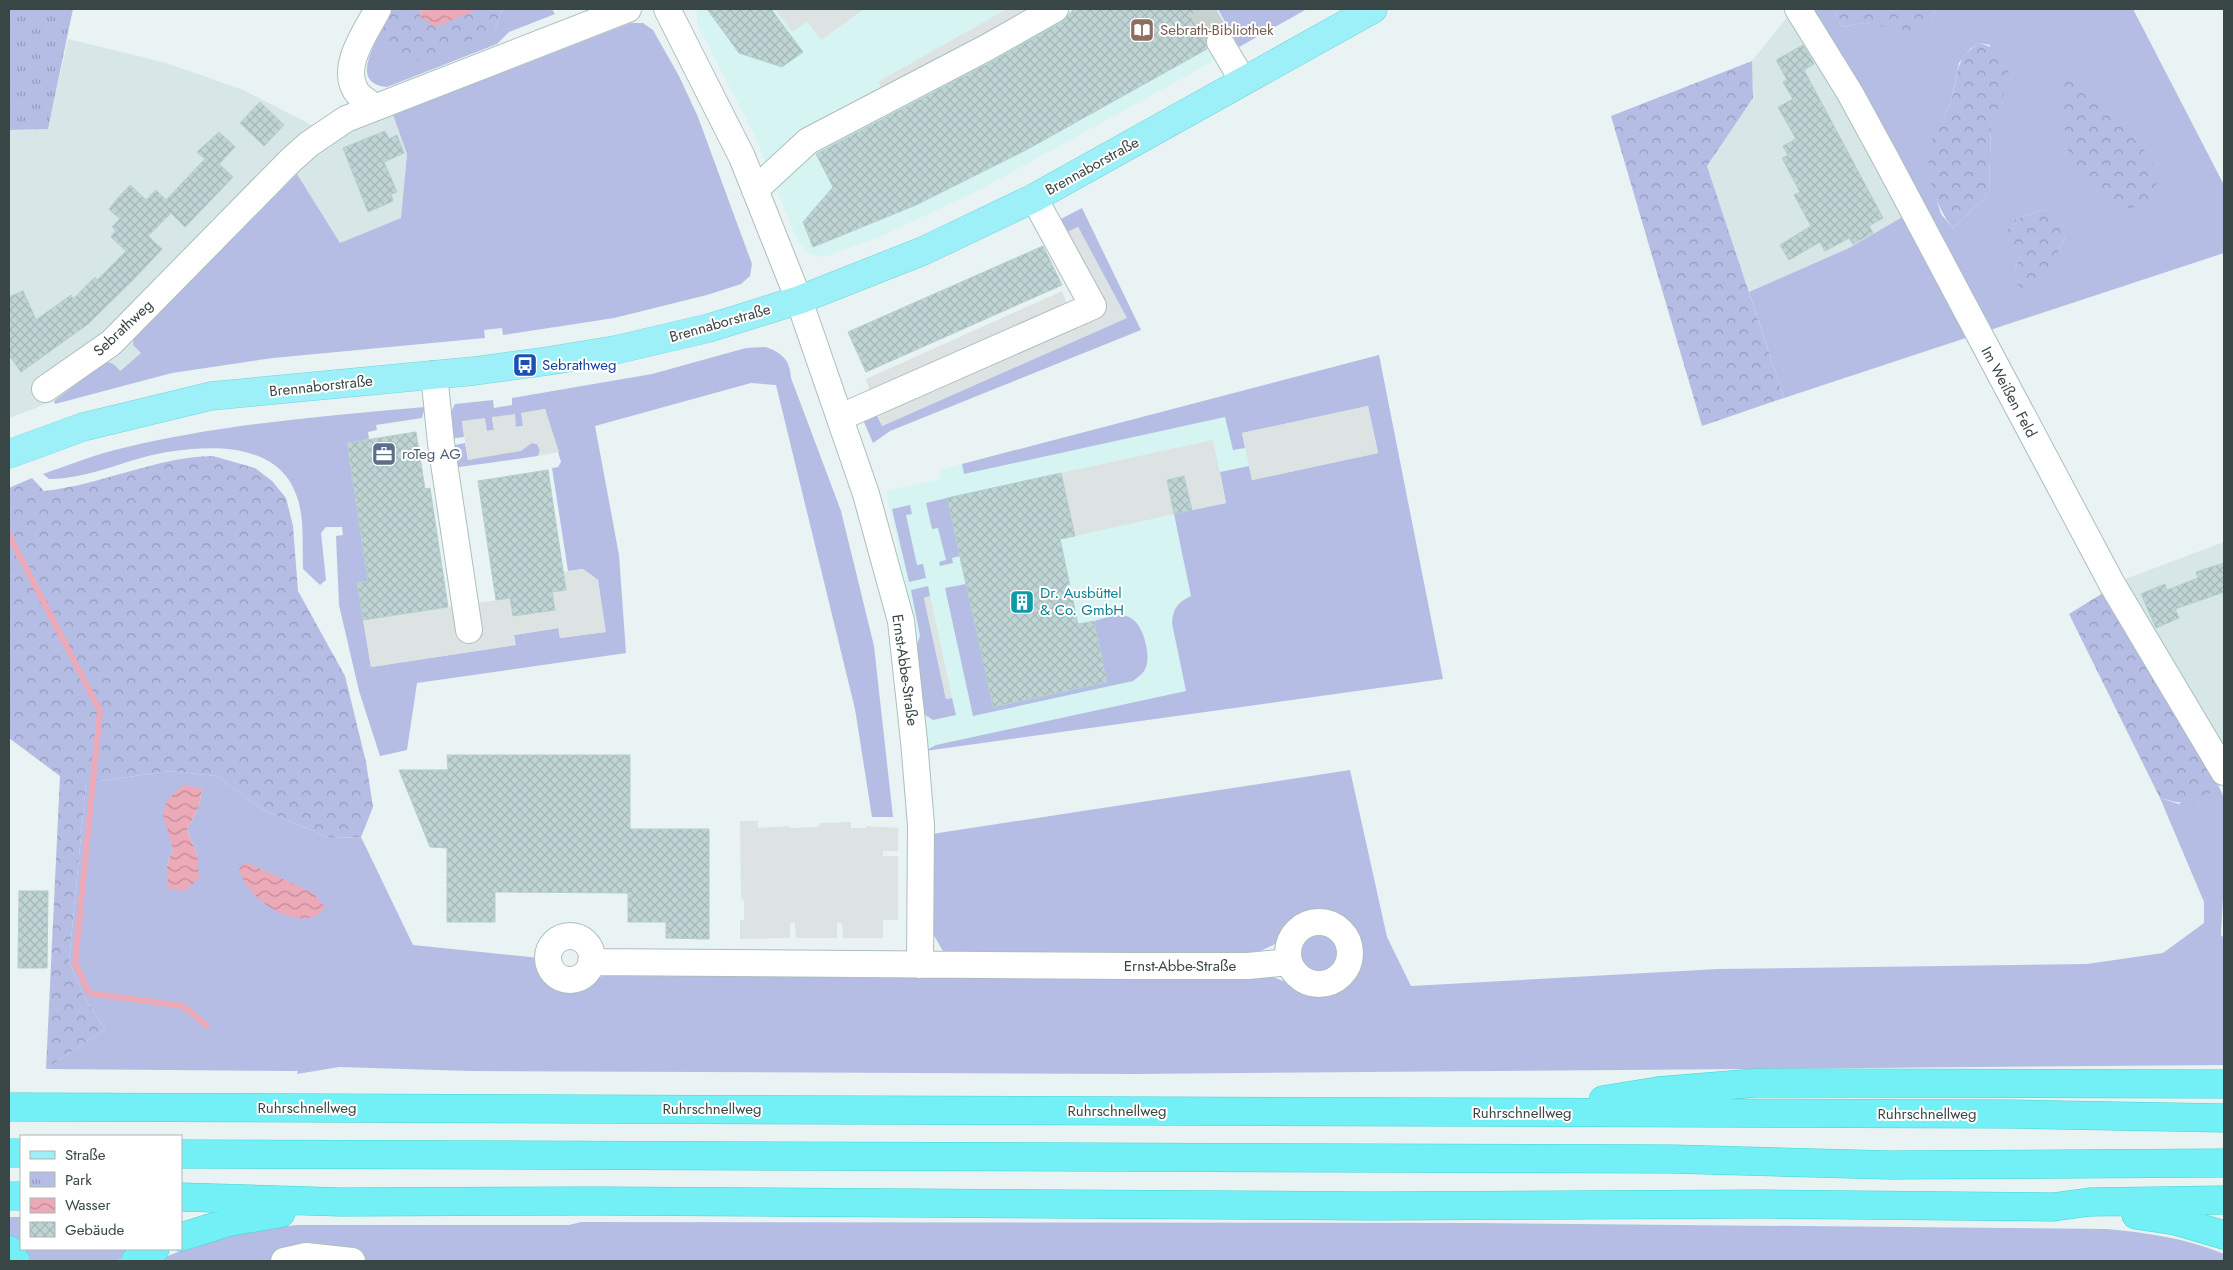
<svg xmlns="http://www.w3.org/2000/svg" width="2233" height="1270" font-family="Jost,sans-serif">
<defs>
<pattern id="forest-crowns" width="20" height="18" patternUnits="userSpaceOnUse" patternTransform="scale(1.25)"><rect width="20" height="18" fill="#b5bde5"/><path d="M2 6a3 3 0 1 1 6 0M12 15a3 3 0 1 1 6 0" fill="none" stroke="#949bbb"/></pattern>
<pattern id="park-tufts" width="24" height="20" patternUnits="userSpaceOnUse" patternTransform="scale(1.25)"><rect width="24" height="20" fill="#b5bde5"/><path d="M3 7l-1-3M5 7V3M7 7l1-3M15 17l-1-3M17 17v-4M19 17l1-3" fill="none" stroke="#949bbb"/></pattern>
<pattern id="water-waves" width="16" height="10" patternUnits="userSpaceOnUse" patternTransform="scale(1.25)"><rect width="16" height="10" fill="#eca9b8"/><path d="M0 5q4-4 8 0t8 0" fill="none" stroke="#c08b97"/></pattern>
<pattern id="building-cross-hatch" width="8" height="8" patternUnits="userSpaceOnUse" patternTransform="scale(1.25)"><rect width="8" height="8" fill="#bfd4d4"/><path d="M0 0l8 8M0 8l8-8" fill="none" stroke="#a5b7b7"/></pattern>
</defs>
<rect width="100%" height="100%" fill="#e9f3f3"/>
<path fill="#d7e6e7" d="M1792 11 1907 215 1849 248 1749 292 1707 166 1753 98 1752 61Z
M68 39 166 63 243 90 335 137 393 115 407 154 401 218 340 243 297 174 141 353 119 371 104 363 54 401 9 418V130L48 129Z
M2224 542V772L2112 584Z"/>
<path fill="#d6f4f2" d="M697 9H1218L1239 47 979 190 879 237 824 257 811 254 798 242 755 136 697 24Z
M1379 355 1443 679 925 751 910 650 916 634 886 491 941 479 939 470Z"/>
<path fill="#b5bde5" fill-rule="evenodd" d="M502 9H552L555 14 509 32 497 44 387 87C350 83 374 48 382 27L495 31Z
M1218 9H1307L1239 47Z
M1791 9H1833L1842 27 1864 23 1879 25 1932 19 1936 9H2133L2224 185V253L1784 398 1749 292 1849 248 1906 215ZM1980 43 1990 45 1996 113 1991 126 1989 194 1953 228 1941 214 1934 192 1932 142 1951 102 1959 63 1970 49ZM2046 209 2066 236 2059 250 2013 274 2020 256 2013 220Z
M631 23H643L653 30 679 76 698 117 752 264 750 276 741 284 707 295 614 318 503 335 502 328 484 330 485 338 273 358 172 373 55 404 54 401 104 363C112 361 115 365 120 371L141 353 133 345 134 336 297 174 340 243 401 218 407 154 393 115Z
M1082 208 1141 330 890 431 873 443 864 422 865 418 876 413 882 426 1126 318 1078 227 1062 235 1055 222Z
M766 347C782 353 790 360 791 378L841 511 874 646 893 817H872L855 709 776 385 751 383 595 426 619 555 626 653 417 683 407 750 380 756 359 691 339 605 336 536 343 535 342 527H326L321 533 326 580 320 585 303 569C302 545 305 517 296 494 278 445 218 445 174 451 131 456 93 479 49 479L43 474C69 465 96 454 123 448 222 424 324 416 425 407L422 418 376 425 377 430 368 432 369 439 347 443 368 581 357 583 371 667 515 645 514 635 559 628 560 638 605 632 598 580 583 569 568 571 552 468 558 467 561 462 545 409 522 413 523 426 516 427 492 418 494 430 487 431 462 421 464 437 449 439 446 422 455 404 493 400 494 408 512 405V398L652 374 746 348Z
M1379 355 1443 679 925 751 936 745 1186 691 1172 623C1173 608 1178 602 1191 596L1174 514 1226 503 1220 472 1249 466 1252 480 1378 453 1368 406 1242 433 1245 448 1233 450 1225 417 964 474 962 464Z
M465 443 468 460 532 443 537 444 541 452 538 456 459 467 454 466 450 446Z
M947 498 960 556 952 558 953 563 940 566 939 562 946 560 938 528 932 529 926 503Z
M910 505 912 514 906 515 917 565 923 564 926 578 909 582 892 509Z
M966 584 994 707 1107 682 1094 621C1105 618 1118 613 1129 617 1143 623 1151 653 1146 667 1144 673 1138 677 1133 681L973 716 945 588Z
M928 586 930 596 924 598 946 699 952 698 956 715 933 720 922 713 913 656 920 636 911 590Z
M1350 770 1387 937 1411 986 1718 969 2087 964 2163 953 2204 923V902L2160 798 2179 804 2216 780 2224 798V880L2221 935 2224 938V1065L1133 1074 471 1071 339 1067 297 1074 298 1071 46 1069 105 1029 84 997 69 961 86 783 170 771 217 776 263 810 330 838 361 837 413 945 540 958 547 979 561 985 586 984 603 976 664 973 1270 976 1297 986 1325 990 1349 978 1359 954 1353 933 1335 916 1309 914 1275 944 1248 957 943 951 933 934 932 834ZM202 788 199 806 187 830 197 855 167 866 173 848Z
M1298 953a21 21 0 1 1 42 0a21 21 0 1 1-42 0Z
M9 1217H21V1249H138L117 1261H27L9 1237Z
M581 1222 1476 1223 2107 1229C2147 1233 2186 1238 2224 1254V1261H366L342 1253 278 1261H157C202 1240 249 1229 298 1225H569Z"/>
<path fill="url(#forest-crowns)" d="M392 9H421L420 16 474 11V9H502L495 31 407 64 389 53 382 27Z
M1833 9H1936L1932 19 1919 33 1864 23 1842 27Z
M1980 43 2001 51 2009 72 2007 86 1991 126 1989 194 1953 228C1935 205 1923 172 1931 143 1936 128 1946 116 1951 101 1959 76 1953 58 1980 43Z
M1752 61 1753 98 1707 166 1784 398 1702 426 1611 116Z
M2068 71 2147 153 2152 162 2158 193C2132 217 2115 210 2092 188 2083 179 2073 170 2070 157 2063 130 2063 104 2065 76Z
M2046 209 2056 212 2064 222 2066 236 2044 280 2024 289 2016 284 2013 274 2020 256 2010 245 2006 233 2013 220Z
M213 456 255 468 272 481 286 498 293 526 298 591 345 676 366 762 373 807 361 837 330 838 263 810 217 776 170 771 86 783 69 961 84 997 105 1029 46 1069 60 776 9 738V488L32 478 44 491C101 485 156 457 213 456Z
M2103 593 2216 780C2208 808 2183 805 2160 798L2069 614Z"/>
<path fill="url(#park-tufts)" d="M9 9H73L48 129 9 130Z"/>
<path fill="#dde2e2" d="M775 9H864L821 40 807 22 792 32Z
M1007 9H1039L886 95 878 82Z
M1078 227 1127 318 882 426 866 379 1062 291 1068 306 1074 302 1075 296 1047 242Z
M1368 406 1378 453 1252 480 1242 433Z
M545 409 559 452 538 456 540 449 537 444 532 443 521 451 468 460 462 421 485 418 487 431 494 430 492 417 515 414 516 427 523 426 521 413Z
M1213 440 1226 503 1192 510 1184 476 1167 480 1174 514 1075 536 1061 473Z
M583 569 598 580 606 632 560 638 558 628 514 635 516 645 371 667 363 620 566 590 563 572Z
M930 596 952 698 946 699 924 598Z
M740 821H758V828L789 826V828L819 827 820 823 851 822V828H866V826L898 828V851H883V856H898V920H883V938H843L842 923H837V938H796L795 923H790V938L740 939V920H744V900L741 899Z"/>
<path fill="url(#water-waves)" d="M421 9H474V11L435 27 420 16Z
M183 785 202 788 199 806 187 830 197 855 199 879 184 891 168 888 167 866 173 848 163 816 167 800Z
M248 863 313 893 325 907C321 912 316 917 309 918 282 922 243 894 239 867Z"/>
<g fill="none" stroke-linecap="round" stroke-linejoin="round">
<path stroke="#eca9b8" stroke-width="6" d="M9 535 100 711 75 963 89 993 183 1006 206 1025"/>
</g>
<path fill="url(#building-cross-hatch)" stroke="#b3cfce" d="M707 9H771L803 52 782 67 739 53Z
M1074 9H1206L1217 28 1207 35 1205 42 1207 49 1026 150 916 205 813 247 803 222 833 187 816 154 993 61 1062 22Z
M1803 45 1814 64 1804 70 1883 218 1869 226 1873 233 1853 244 1849 238 1825 251 1820 242 1789 260 1780 245 1811 226 1794 195 1800 192 1782 158 1788 155 1783 146 1796 139 1778 107 1793 99 1783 82 1787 80 1776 60Z
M260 102 284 125 264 146 240 123Z
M385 131 389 139 397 135 404 153 384 162 397 192 391 194 393 201 368 212 343 148Z
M219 132 235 147 219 164 233 177 185 227 171 213 148 236 162 249 135 278 88 324 21 372 9 355V297L23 291 36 320 71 295 73 299 95 277 97 280 126 251 111 237 116 230 112 227 120 219 109 209 117 199 130 185 146 200 156 190 166 200 205 159 197 152Z
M1043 246 1062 285 866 372 848 332Z
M416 432 425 489 430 488 448 607 363 620 357 583 368 581 347 443Z
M548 470 566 590 552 592 555 610 513 616 510 598 496 600 478 481Z
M1061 473 1075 536 1060 539 1078 624 1094 621 1107 682 993 707 947 498Z
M1184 476 1192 510 1174 514 1167 480Z
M2224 563V592L2175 609 2179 618 2156 628 2141 594 2165 584 2167 590 2198 578 2196 572Z
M447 755H630V829H709V939L666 938V922H628V893L495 892V922H447V848L430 847 399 770H448Z
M19 891H48L47 968H18Z"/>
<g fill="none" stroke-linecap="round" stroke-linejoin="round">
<path stroke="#c6d1d0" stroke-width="26" stroke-dasharray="26 13" stroke-linecap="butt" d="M1201 9 1220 42"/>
<defs>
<path id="minor" d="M667 9 742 157 799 300 866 494 901 621 914 741 921 825 920 965
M1798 9 1850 93 1886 159 2112 584 2224 772
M1220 42 1243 81
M374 107C369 103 363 99 359 95 337 70 366 32 378 9
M755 190 808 141 986 48 1055 9
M434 374 441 443 469 630
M45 389 111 343 290 161 309 144 346 119 628 9
M841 417 1093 306 1034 198
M1288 953a31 31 0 1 1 62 0a31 31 0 1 1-62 0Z
M548 958a22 22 0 1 1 44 0a22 22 0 1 1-44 0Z
M591 962 1132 966H1248L1289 962
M284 1261 306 1256 352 1261"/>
<path id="major" d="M9 454 83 427 211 396 474 371 548 361 615 350 709 328 799 300 923 251 1034 198 1373 9"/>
<path id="highway" d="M1603 1100 1658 1091 1755 1083 2224 1084
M9 1107 2011 1114 2224 1118
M9 1153H21
M181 1154 1672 1159 1889 1165 2224 1163
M9 1196H21
M181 1197 341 1202 594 1201 1374 1206 1763 1204 2053 1207 2090 1202 2224 1200
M2136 1215 2176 1221 2224 1235
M181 1237 229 1222 281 1213
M9 1250 16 1261
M135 1261 155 1249"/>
</defs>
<use href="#minor" stroke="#acbebe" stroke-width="28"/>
<use href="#major" stroke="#6ed5dc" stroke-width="29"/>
<use href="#highway" stroke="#43d3d4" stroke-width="29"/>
<use href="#minor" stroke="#fff" stroke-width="26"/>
<use href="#major" stroke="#9ef0f8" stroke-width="28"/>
<use href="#highway" stroke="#73f0f5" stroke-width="28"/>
</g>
<defs>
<symbol id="library-square" viewBox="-11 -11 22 22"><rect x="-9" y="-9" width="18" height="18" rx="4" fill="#8d6e63" stroke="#fff"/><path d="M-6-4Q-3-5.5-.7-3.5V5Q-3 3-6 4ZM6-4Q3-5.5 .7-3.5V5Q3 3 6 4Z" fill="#fff"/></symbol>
<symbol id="bus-square" viewBox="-11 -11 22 22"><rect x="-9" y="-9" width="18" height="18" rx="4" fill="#1a4fb4" stroke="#fff"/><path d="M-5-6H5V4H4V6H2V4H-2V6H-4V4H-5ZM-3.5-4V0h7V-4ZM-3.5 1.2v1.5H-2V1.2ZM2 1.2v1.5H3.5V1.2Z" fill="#fff"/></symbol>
<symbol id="office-square" viewBox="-11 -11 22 22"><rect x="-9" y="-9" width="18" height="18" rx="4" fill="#5c6f8a" stroke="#fff"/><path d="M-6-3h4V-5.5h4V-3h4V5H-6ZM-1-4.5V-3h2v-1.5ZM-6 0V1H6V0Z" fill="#fff"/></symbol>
<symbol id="building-square" viewBox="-11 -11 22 22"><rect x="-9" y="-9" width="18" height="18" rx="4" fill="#0f9aa8" stroke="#fff"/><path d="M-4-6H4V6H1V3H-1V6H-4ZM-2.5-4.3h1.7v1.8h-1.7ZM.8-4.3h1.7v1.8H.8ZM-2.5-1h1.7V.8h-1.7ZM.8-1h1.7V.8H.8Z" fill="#fff"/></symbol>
</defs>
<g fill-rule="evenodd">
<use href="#library-square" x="1128" y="16" width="28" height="28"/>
<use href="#bus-square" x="511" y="351" width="28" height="28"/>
<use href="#office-square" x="370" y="440" width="28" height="28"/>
<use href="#building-square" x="1008" y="588" width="28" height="28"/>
</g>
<g text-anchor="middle" stroke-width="4" stroke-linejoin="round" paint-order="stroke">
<g font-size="15" fill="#785e54" stroke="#fff" text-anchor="start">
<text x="1160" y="35">Sebrath-Bibliothek</text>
</g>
<g font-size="15" fill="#384746" stroke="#fff">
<text transform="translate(1092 166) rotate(-29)" y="5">Brennaborstraße</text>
<text transform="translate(720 323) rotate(-16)" y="5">Brennaborstraße</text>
<text transform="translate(123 328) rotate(-43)" y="5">Sebrathweg</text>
<text transform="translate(321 386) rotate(-6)" y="5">Brennaborstraße</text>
<text transform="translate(2009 392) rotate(62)" y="5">Im Weißen Feld</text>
<text transform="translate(905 670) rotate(82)" y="5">Ernst-Abbe-Straße</text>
<text x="1180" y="971">Ernst-Abbe-Straße</text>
<text x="307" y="1113">Ruhrschnellweg</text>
<text x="712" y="1114">Ruhrschnellweg</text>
<text x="1117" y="1116">Ruhrschnellweg</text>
<text x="1522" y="1118">Ruhrschnellweg</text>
<text x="1927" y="1119">Ruhrschnellweg</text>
</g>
<g font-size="15" fill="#164399" stroke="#fff" text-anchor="start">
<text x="542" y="370">Sebrathweg</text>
</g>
<g font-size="15" fill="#4e5e75" stroke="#fff" text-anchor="start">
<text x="402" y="459">roTeg AG</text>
</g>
<g font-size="15" fill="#0d838f" stroke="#fff" text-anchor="start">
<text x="1040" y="598">Dr. Ausbüttel<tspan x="1040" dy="17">&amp; Co. GmbH</tspan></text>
</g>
</g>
<rect width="2233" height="1270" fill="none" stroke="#384746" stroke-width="20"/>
<rect x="20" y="1135" width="162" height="115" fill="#ffffff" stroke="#afb5b5"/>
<rect x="30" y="1151" width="25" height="8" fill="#9ef0f8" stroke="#afb5b5"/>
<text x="65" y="1160" font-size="15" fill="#384746">Straße</text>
<rect x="30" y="1172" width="25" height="15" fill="url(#park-tufts)" stroke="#afb5b5"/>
<text x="65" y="1185" font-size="15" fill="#384746">Park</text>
<rect x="30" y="1198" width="25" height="15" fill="url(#water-waves)" stroke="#afb5b5"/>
<text x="65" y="1210" font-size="15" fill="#384746">Wasser</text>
<rect x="30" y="1222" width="25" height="15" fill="url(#building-cross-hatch)" stroke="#afb5b5"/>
<text x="65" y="1235" font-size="15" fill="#384746">Gebäude</text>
</svg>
